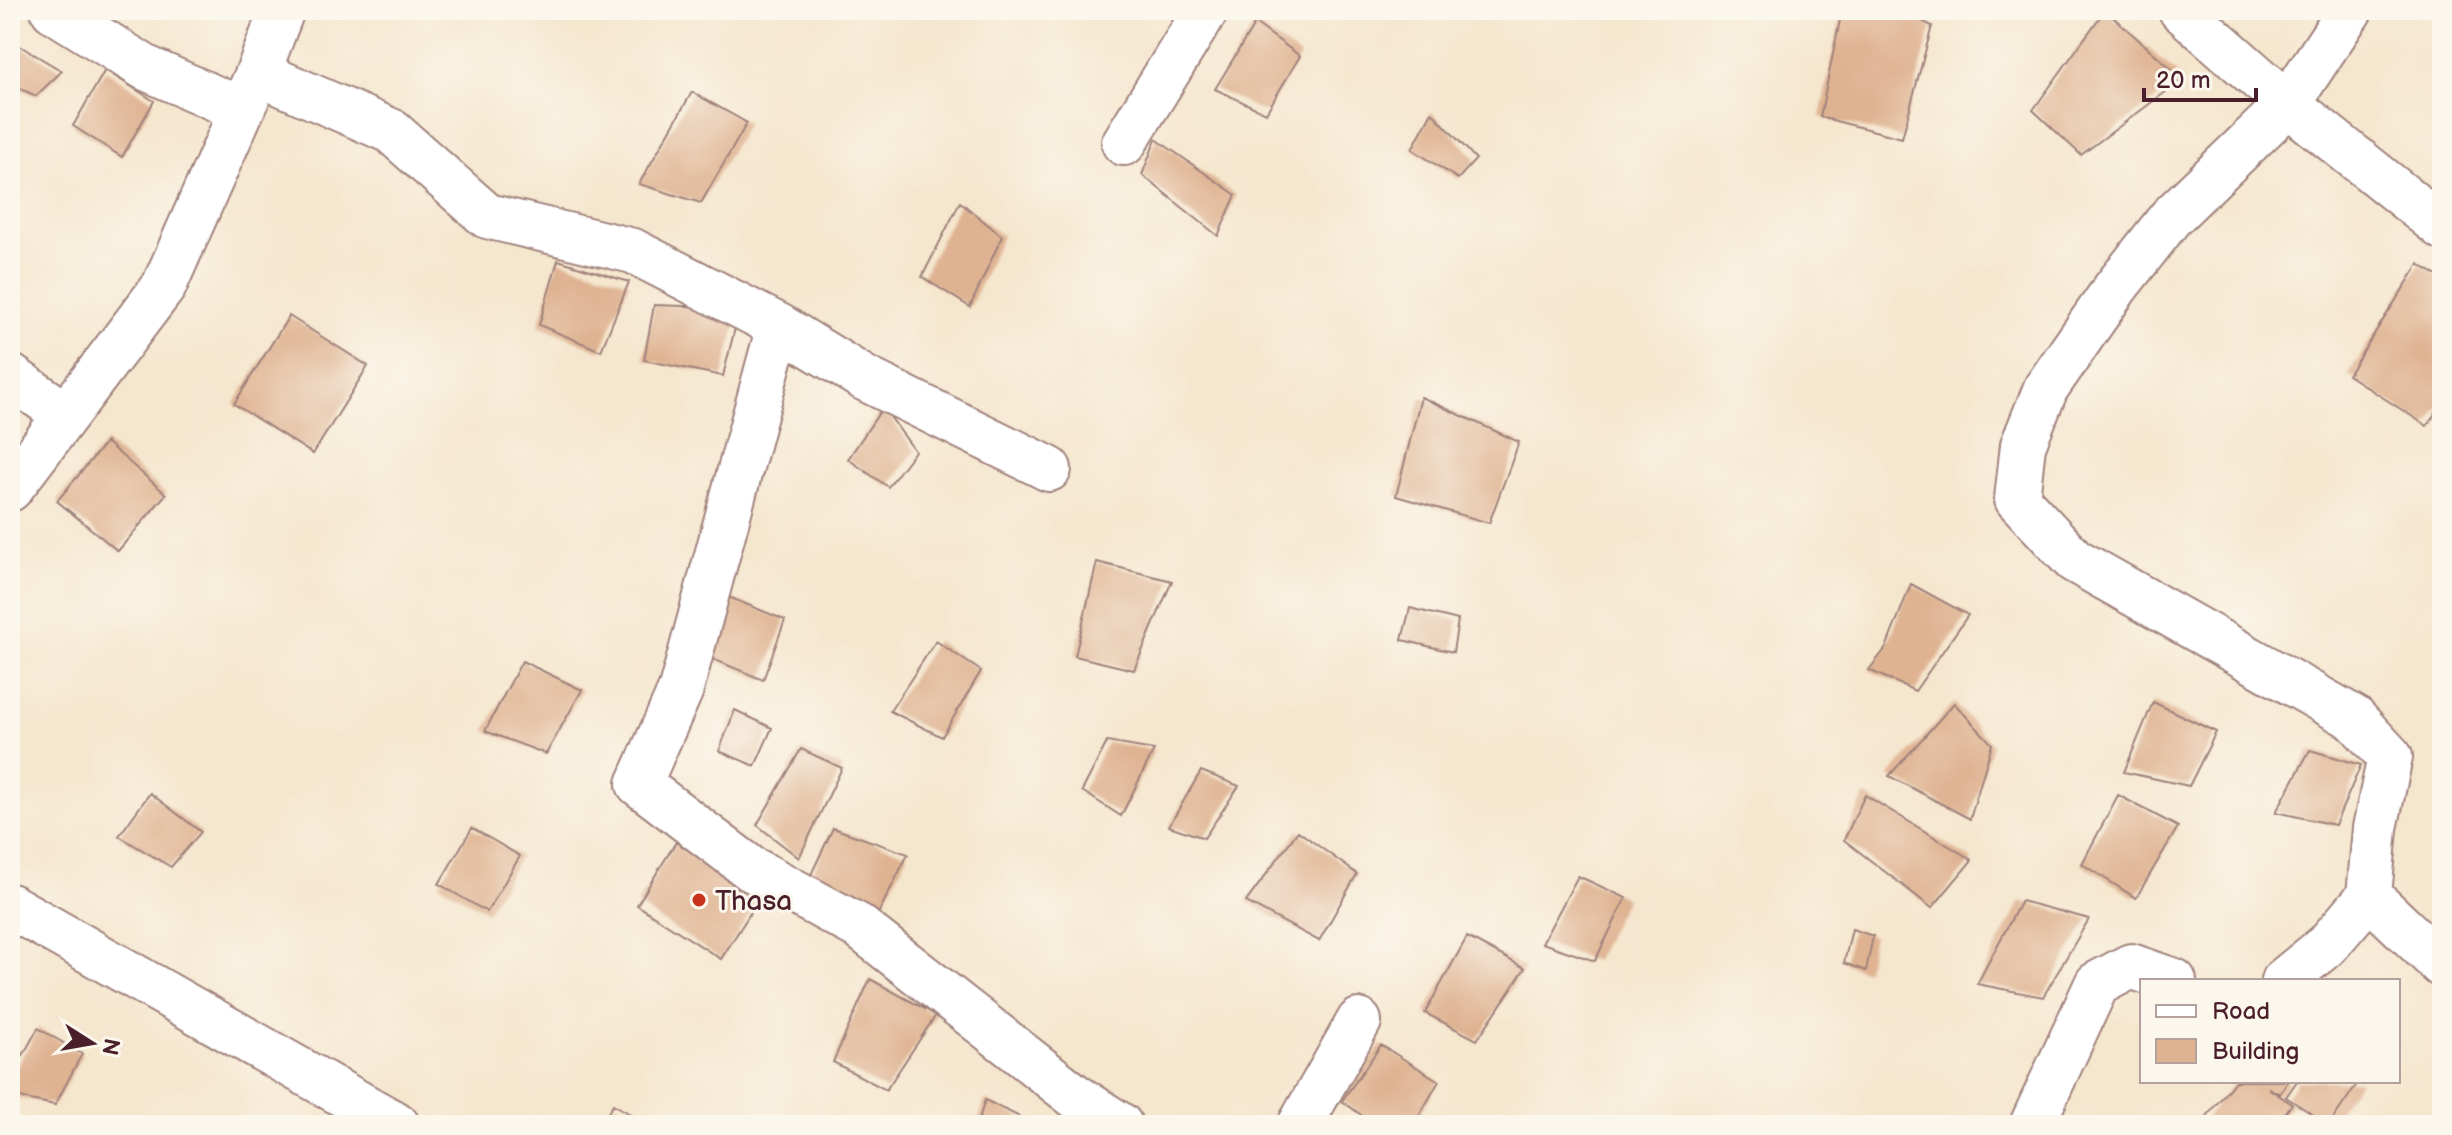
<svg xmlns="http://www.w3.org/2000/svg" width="2452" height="1135" font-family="'Balsamiq Sans',sans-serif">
<rect width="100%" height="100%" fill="#fbf7ec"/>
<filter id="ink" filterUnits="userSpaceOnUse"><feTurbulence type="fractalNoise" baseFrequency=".0125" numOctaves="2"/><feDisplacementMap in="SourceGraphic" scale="16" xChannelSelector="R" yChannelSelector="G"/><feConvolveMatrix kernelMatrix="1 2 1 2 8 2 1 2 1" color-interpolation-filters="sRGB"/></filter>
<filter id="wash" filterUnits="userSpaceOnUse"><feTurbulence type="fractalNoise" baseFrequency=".006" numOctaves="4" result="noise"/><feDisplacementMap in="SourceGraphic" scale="32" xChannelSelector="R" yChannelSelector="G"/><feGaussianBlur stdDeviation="1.8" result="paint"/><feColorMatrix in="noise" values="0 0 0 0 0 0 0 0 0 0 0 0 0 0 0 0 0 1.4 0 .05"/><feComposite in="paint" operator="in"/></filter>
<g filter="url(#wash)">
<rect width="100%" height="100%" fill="#f5e6ce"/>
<g id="blocks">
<path fill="#dfb392" d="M1842 10H1901L1932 26 1902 138 1820 117Z
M2105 10 2183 79 2081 155 2033 110Z
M1255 23 1300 56 1266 113 1215 89Z
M10 40 62 71 36 96 10 84Z
M105 70 154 101 122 157 73 126Z
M692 92 747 123 701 203 639 184Z
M1432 112 1476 159 1458 179 1412 149Z
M1156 139 1236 195 1218 236 1142 175Z
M960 202 1002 236 970 307 922 277Z
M558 260 629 282 601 351 539 325Z
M2419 264 2442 279V404L2427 426 2348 375Z
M654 305 740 308 723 376 644 360Z
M289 316 368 366 313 454 234 404Z
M1421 397 1519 442 1489 523 1396 496Z
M883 407 915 451 888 487 848 459Z
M106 442 166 494 118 551 57 501Z
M1097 562 1172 581 1134 670 1075 656Z
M1911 584 1968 615 1915 691 1869 670 1886 648Z
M726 596 785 620 763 680 708 657Z
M1410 608 1458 620 1453 652 1402 640Z
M936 641 981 671 942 737 890 711Z
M522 661 582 690 546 754 485 731Z
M2153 702 2216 732 2189 786 2124 772Z
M1954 703 1992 744 1970 819 1889 776Z
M735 710 772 728 755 766 719 751Z
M1107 742 1154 750 1121 816 1082 791Z
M801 749 842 768 799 858 757 825Z
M2310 750 2361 765 2335 825 2276 812Z
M1201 771 1239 786 1204 838 1169 826Z
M150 793 201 832 171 867 119 836Z
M1865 795 1972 860 1932 908 1844 840Z
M2118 795 2178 827 2136 898 2082 864Z
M472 828 520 856 487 912 439 884Z
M833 828 908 854 878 914 808 881Z
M1298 831 1357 874 1319 941 1246 902Z
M676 842 761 896 721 959 637 905Z
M1578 876 1626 898 1595 961 1542 943Z
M2021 901 2089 919 2043 997 1977 984Z
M1852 929 1873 936 1866 971 1844 963Z
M1467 937 1525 968 1477 1040 1425 1013Z
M870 979 936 1015 886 1090 833 1062Z
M38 1028 82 1054 55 1105 10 1096V1079Z
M1381 1045 1439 1081 1414 1125H1375L1342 1101Z
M2235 1081H2288L2280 1094 2268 1088 2292 1104 2276 1125H2200Z
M2297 1081H2359L2329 1125 2286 1097Z
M985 1100 1036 1125H977Z
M613 1104 649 1125H601Z"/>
</g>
</g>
<g filter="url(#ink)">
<use href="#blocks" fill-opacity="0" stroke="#a0827c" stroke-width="2"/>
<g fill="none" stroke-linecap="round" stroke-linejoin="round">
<defs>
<path id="minor" d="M53 10 146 68 242 110
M2350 10 2288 104 2171 217 2116 287 2046 388 2023 445 2017 499 2074 560 2354 718 2390 757 2375 828 2369 896 2442 965
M258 73 391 131 487 216 633 251 779 326 864 378 1049 469
M1124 143 1206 10
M779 326 681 689 639 784 750 868 858 926 1075 1096 1120 1125
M10 376 66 415
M10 489 164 286 258 73 282 10
M10 906 397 1125
M2283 981 2327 945 2369 896
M1300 1125 1359 1021
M2032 1125 2097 984 2131 966 2174 981"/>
<path id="major" d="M2181 10 2288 104 2442 227"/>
</defs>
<use href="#minor" stroke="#a0827c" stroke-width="48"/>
<use href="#major" stroke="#a0827c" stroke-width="48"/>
<use href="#minor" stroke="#fff" stroke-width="44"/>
<use href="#major" stroke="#fff" stroke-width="44"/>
</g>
</g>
<circle fill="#c8321e" stroke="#fbf7ec" stroke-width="3" cx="699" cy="900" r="8"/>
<g text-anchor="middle" stroke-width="6" stroke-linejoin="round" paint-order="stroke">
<g font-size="28" fill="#4a1f2b" stroke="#fbf7ec" text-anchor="start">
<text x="715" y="910">Thasa</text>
</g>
</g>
<rect width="2452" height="1135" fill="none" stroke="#fbf7ec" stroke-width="40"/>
<rect x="2140" y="979" width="260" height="104" fill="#fbf7ec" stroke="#b4a19f" stroke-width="2"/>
<rect x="2156" y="1005" width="40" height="12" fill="#ffffff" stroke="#b4a19f" stroke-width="2"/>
<text x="2212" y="1019" font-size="24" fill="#4a1f2b">Road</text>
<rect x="2156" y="1039" width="40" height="24" fill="#dfb392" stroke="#b4a19f" stroke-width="2"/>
<text x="2212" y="1059" font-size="24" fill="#4a1f2b">Building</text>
<g transform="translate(92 1043) rotate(101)" stroke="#fbf7ec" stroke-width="6" paint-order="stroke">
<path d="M0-6L14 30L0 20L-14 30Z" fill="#4a1f2b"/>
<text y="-12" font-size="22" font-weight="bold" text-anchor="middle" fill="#4a1f2b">N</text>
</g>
<path d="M2144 88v12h112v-12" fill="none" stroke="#4a1f2b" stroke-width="4"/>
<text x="2156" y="88" font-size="24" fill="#4a1f2b" stroke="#fbf7ec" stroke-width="6" paint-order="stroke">20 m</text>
</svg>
